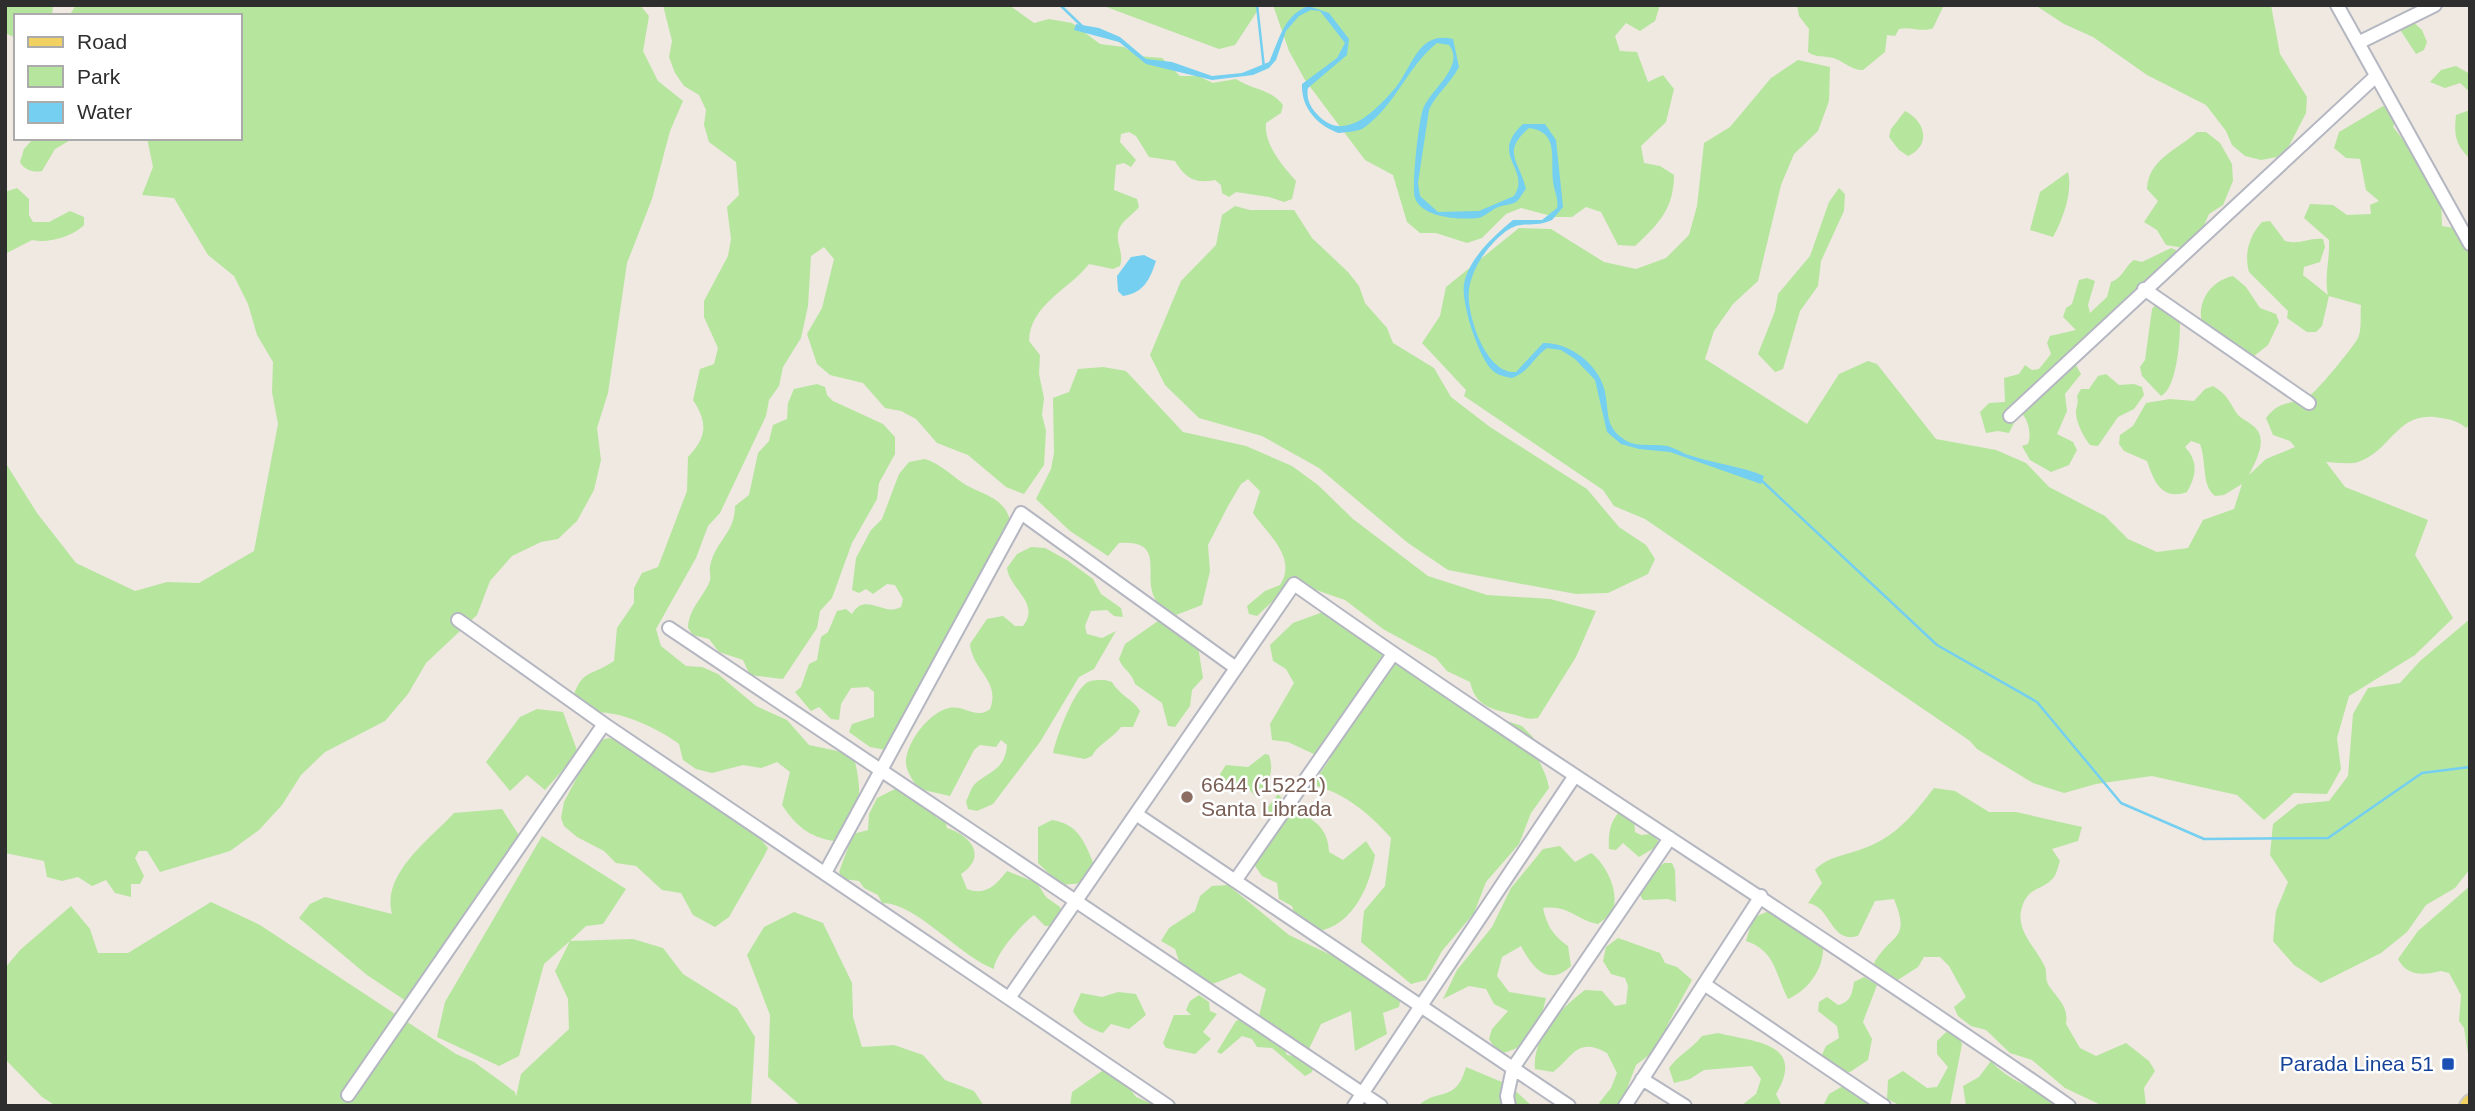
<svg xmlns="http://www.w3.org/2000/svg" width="2475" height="1111" font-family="Arial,sans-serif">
<rect width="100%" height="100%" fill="#efe9e1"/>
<path fill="#b6e59e" d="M5 5H53L52 16H16V38L5 33Z
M76 5H640L649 16 643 51 658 81 683 101 670 131 652 199 627 263 608 393 597 428 601 460 594 490 577 521 558 539 541 542 512 556 490 581 477 615 426 663 408 694 385 721 325 752 301 775 282 805 259 830 230 851 160 872 147 851H139L135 858 144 876 140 884H131V897L115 893 106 880 92 886 78 877 62 881 47 877 44 861 5 853V462L37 513 76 563 135 591 167 582 199 583 254 551 278 424 272 392 273 362 257 335 248 304 234 276 208 255 174 198 142 195 153 167 147 138H240V16H69Z
M663 5H1009L1034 23 1049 19 1072 23 1100 44 1124 47 1138 56 1162 58 1180 76H1198L1213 83 1236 79C1253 90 1271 89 1283 105L1281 113 1266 123C1264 145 1282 165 1296 181L1292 199 1284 202 1269 197 1236 192 1229 197 1222 193 1221 185 1215 180C1195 184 1185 178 1175 161L1149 157 1136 136 1129 132 1121 134 1120 142 1136 160 1131 167 1124 163 1116 165 1114 190 1137 199 1139 207C1134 213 1122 222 1120 227 1113 240 1125 252 1120 266L1113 269 1089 264C1070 289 1030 304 1029 341L1040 355 1039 374 1044 398 1042 415 1046 431 1044 465 1024 494 1006 487 968 455 937 443 916 419 901 411 885 408 863 383 830 375 817 364 807 334 822 308 834 259 824 247 811 256 808 306 801 338 783 367 779 386 769 400 766 416 720 513 708 526 696 558 656 629 661 646 686 666 702 667 718 674 756 706 787 720 809 745 842 752 855 762C863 794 861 820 834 841 809 837 796 826 782 805L790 772 777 762 761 768 743 765 712 773 696 769 683 760 679 744C661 731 641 721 619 715 600 711 587 713 572 701 581 669 590 677 614 661L617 628 634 603V588L642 573 658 567 687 491 688 457C707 437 708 423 693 400L700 369 714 364 718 348 704 317V301L728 256 731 239 727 207 739 195 736 162 709 142 704 125 706 110 699 95 684 86 675 73 669 57 672 41Z
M1101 5H1256L1258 10 1235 45 1219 49Z
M1273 5H1660L1655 21 1640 31 1626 23 1615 36 1620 51 1637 52 1648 82 1663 75 1674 89 1666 122 1641 146 1644 163 1660 166 1674 175C1674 208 1659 224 1635 246L1618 245 1601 212 1586 207 1572 217H1555L1521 208 1506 214 1482 238 1467 243 1436 233H1420L1407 222 1393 175 1365 160 1305 80 1289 51Z
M1797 5H1944L1933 28C1921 33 1911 26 1899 29L1895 36 1887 35 1885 52 1863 70C1851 70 1846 63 1836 59 1826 55 1818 59 1808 52L1809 29 1799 16Z
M2035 5H2271L2280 54 2307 97 2306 113 2289 146 2277 157 2261 160 2245 156 2232 145 2226 131 2206 105 2147 75 2093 37 2064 24Z
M2412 21 2422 30 2427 42 2424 50 2416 54 2399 28Z
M1798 60 1830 67 1829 101 1818 131 1794 154 1781 185 1758 281 1733 304 1714 331 1705 359 1807 424 1839 374 1868 361 1877 364 1936 439 1996 450 2026 463 2049 487 2105 516 2128 539 2157 552 2188 548 2203 520 2234 509 2242 484 2224 495 2215 496C2201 485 2207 462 2200 444L2191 441 2185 447C2198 461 2197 475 2187 492 2161 501 2154 481 2147 461L2124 451 2119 444 2120 435 2133 426 2146 403 2170 399 2194 401 2205 389 2213 386C2228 395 2229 402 2238 415 2242 419 2247 421 2252 425 2270 438 2256 460 2249 475L2266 459 2295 447 2290 441 2273 435 2266 418C2281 399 2290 406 2309 396 2316 393 2354 346 2358 338 2362 330 2360 314 2361 305L2329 296 2322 326 2316 332H2307L2287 318 2288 311 2249 272C2244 254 2249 236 2262 222L2270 221 2285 241C2301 245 2310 237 2323 239L2325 247 2320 262 2304 267 2303 275 2328 295C2324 276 2330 260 2329 240L2304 218 2310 204 2333 205 2347 215 2371 214 2370 205 2379 201 2366 190 2360 159 2346 158 2334 148 2339 132 2383 106 2398 115 2393 127 2422 164 2441 197 2442 226 2454 228 2470 252V424L2466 428C2460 422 2450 419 2441 418 2397 409 2393 450 2358 462 2348 465 2336 462 2326 462L2345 487 2428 520 2415 555 2453 618 2415 655 2349 696 2337 738 2341 769 2327 794 2294 793 2264 820 2237 795 2152 776 2096 784 2064 793 2033 783 1977 749 1970 741 1645 519 1614 506 1603 490 1464 396 1466 390 1422 343 1440 316 1446 287 1519 228 1551 229 1604 262 1636 269 1666 258 1689 235 1697 206 1704 143 1730 127 1771 78Z
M2456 66 2470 74V92L2460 83 2445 88 2430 82 2441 70Z
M2470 110V158H2469C2455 144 2454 134 2456 115Z
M1905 111C1925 121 1932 145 1908 156L1899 150 1889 137 1891 129Z
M2197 132H2206L2220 143 2232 164 2233 181 2223 205 2209 214 2202 230 2184 248 2166 245 2157 230 2144 222 2158 201 2147 189C2148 159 2179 149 2197 132Z
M34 138H74L55 149 42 171C34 173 24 170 20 162L24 149Z
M2068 172C2073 191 2063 220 2053 237L2030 230 2040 192Z
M17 188 29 199V215L33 222H49L70 211 84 217V225C74 236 47 244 32 240L5 254V192Z
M1839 188 1845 194 1844 211 1821 261 1818 286 1800 311 1783 369 1775 372 1758 354 1775 311 1778 294 1810 256 1829 202Z
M1235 206 1250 210H1294L1312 238 1348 272 1359 286 1365 303 1387 328 1393 343 1434 368 1451 397 1490 427 1587 489 1619 527 1646 545 1655 559 1648 574 1608 593 1576 594 1448 570 1408 543 1319 468 1262 436 1199 418 1165 385 1150 355 1181 281 1216 245 1222 215Z
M2171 248 2176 250V255C2159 287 2157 304 2117 306L2093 329 2073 360 2081 374 2065 394 2067 411 2057 434 2073 442 2077 450 2069 465 2051 472 2030 460 2022 446 2028 444C2032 433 2028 419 2020 411L2009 433 1998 431 1986 433 1980 412 1989 403 2005 402 2004 378 2019 374 2025 365 2032 370 2039 369 2051 354 2047 343 2050 336 2076 330 2063 317 2066 308 2072 304 2079 280 2087 278 2095 281 2088 305 2090 313 2107 297 2111 282C2124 277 2124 267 2134 260L2142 262Z
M2233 276 2246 287 2260 308 2276 314 2279 322 2268 345 2254 356C2191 358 2184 288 2233 276Z
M2156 304 2177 316 2180 324C2180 344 2176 389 2161 396L2142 376 2140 367 2145 360 2152 309Z
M1103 367 1126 371 1183 432 1246 446 1292 466 1318 485 1353 519 1428 576 1487 595 1550 599 1596 611 1576 657 1538 718C1529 720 1525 718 1516 715 1493 709 1476 708 1470 682L1447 671 1436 658 1383 629 1345 600 1293 582 1257 616 1249 614 1247 606 1265 591 1280 585C1298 557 1267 534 1253 513L1260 491 1248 479 1241 484 1228 506 1208 545 1210 571 1202 605 1176 615C1171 612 1165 610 1161 606 1135 584 1173 539 1119 543L1108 556 1070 531 1036 499 1051 469 1054 453 1053 398 1069 392 1078 369Z
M2106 374 2119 385 2134 384 2142 387 2144 395 2134 409 2118 417 2098 446 2090 445C2084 438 2076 422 2076 413 2076 406 2079 404 2077 396L2081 389H2089L2098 376Z
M817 384 825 387 827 395 833 401 883 424 895 437V454L879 483 877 499 852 543 832 598 820 611 817 628 783 679 750 675 743 660 719 652 709 639 693 635 688 628C689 609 701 600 709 583 712 577 709 573 710 567 714 542 735 534 735 506L749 495 758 453 769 441 773 425 787 419 788 403 794 389Z
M925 459C940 463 953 477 966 485 984 495 1005 498 1010 521L939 665 920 683 918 700 886 750 870 747 849 732 852 724 874 717V692L868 687 851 688 841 704 839 720 831 719 819 707 811 711 795 692 801 687 809 664 817 660 821 637 828 632 837 611 846 609 852 614C865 591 884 617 901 607L903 599 895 585 887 584 873 594 866 589 859 593 852 590 856 558 871 530 882 519 899 474 909 462Z
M1031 547 1045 548 1067 560 1093 579 1101 594 1121 608 1123 617 1114 616 1107 610 1091 611 1085 626 1087 634 1102 638 1116 631 1094 669 1079 677 1040 742 993 804 977 811 968 809 966 802C969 795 971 787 977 782 992 770 1005 769 1007 745L1001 740 996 747 980 745 974 750 950 796 919 789C913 781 905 770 906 760 908 740 930 712 949 708 965 705 976 720 990 709 1001 681 972 670 970 644L987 619 1003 616 1015 626H1023C1041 603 1010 590 1007 568L1017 554Z
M1323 612 1339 615 1386 658 1416 668 1469 703 1477 718 1491 724 1507 721 1522 726 1533 737C1533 757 1546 768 1549 788L1531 813 1519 844 1486 882 1474 913 1442 951 1426 980 1411 984 1361 942 1364 911 1385 886 1391 838C1370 814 1344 792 1312 785L1330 759 1328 744 1318 756 1288 742 1272 740 1270 724 1294 683 1286 669 1273 661 1270 645 1293 623Z
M2470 619V869L2455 888 2426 905 2407 932 2381 953 2321 983 2294 965 2273 941 2276 911 2288 882 2270 855 2273 824 2298 804 2329 801 2348 776 2353 714 2368 688 2400 683 2420 661Z
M1158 621 1166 622 1198 646 1203 678 1192 690 1190 706 1175 727 1168 726 1162 703 1135 684C1132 672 1122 669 1119 659L1125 644Z
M1105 680 1112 682C1119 695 1133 699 1140 711L1133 727H1121C1112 739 1097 745 1092 756L1085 759 1053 753C1056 738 1074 689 1088 682 1092 680 1099 680 1105 680Z
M537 709 563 712 578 753 545 790 527 775 510 791 486 762 520 717Z
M609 738 624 743 750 826 768 848 763 858 729 917 715 927 693 915 681 893 662 890 636 866 616 863 604 851 577 837 564 826 561 818 564 802 596 741Z
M1265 754 1269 755C1275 774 1268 782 1256 797L1249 789 1242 792 1224 785 1220 774 1226 765 1248 767Z
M899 787 926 803 937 818 945 820 947 828C972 836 987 857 961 874L967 889C986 896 996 885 1007 871L1037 883 1046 897 1060 907 1063 915 1051 926H1045L1034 915C1022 924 995 954 994 969 959 956 917 903 882 903L878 895 864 888 859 881 843 879 839 872 853 834 868 830 869 814 877 798Z
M1934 788 1955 791 1989 812H2016L2082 827 2078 841 2052 849 2060 861C2058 866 2057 873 2054 877 2042 892 2027 885 2021 911 2017 932 2036 948 2044 965 2048 972 2044 978 2049 986 2058 999 2069 1007 2066 1024L2080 1048 2096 1056 2126 1043 2149 1061 2155 1071 2144 1088 2146 1106H2103L2065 1088 2032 1060 2010 1053 1986 1030 1971 1026 1958 1016 1954 1007 1966 997 1949 966 1940 957H1924L1918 967 1890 985 1877 979 1874 963C1892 932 1911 941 1894 899L1875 901 1858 936C1830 944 1832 907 1808 903L1822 883 1815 870C1828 855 1855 854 1874 844 1900 832 1917 810 1934 788Z
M1278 794C1299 818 1328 817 1329 852L1343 860 1366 841 1375 855C1369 890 1349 933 1308 932L1296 921 1292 906 1279 899 1277 883 1262 876 1253 863 1272 838 1268 807Z
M502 809 522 840 409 1003 367 975 299 918 310 904 325 897 392 914C381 874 430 839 454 813Z
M1621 810 1634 819 1635 832 1641 835 1652 834 1661 844 1639 857 1623 843 1616 850 1609 849C1608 833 1610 821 1621 810Z
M1052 820C1079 824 1085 843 1095 867L1084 883 1061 885 1038 863V827Z
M542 836 626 889 603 924 586 926 570 941 633 939 663 948 683 974 737 1008 755 1037 751 1106H56L42 1097 5 1059V968L20 950 71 906 90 929 98 953H128L211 902 260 925 456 1054 474 1062 515 1092 516 1097 521 1074 569 1029 568 999 555 971 570 941 544 964 519 1056 499 1066 437 1037 445 1002Z
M1560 846 1575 862 1591 853C1606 863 1622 896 1611 913 1608 917 1602 921 1598 924 1575 920 1570 905 1543 908 1547 926 1553 935 1568 946L1571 966C1548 988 1532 967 1521 946L1502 957 1497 976 1509 992 1546 998C1539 1028 1532 1047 1499 1054L1489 1039 1492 1029 1508 1011 1494 1004 1486 989 1469 986 1443 999 1457 970 1492 927 1511 888 1543 849Z
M1664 863H1672L1675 870 1676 902 1668 899 1643 900 1640 895 1641 882Z
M1228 885 1289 935 1333 956 1363 966 1401 996 1399 1007 1383 1013 1387 1034 1355 1051 1351 1011 1321 1024 1307 1053 1290 1054 1282 1040 1258 1019 1266 989 1240 973C1218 982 1201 992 1180 980V964L1175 949 1161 941 1169 928 1195 911 1200 896 1212 886Z
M2470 886V1066L2464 1028 2459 1021 2461 995 2449 973 2441 971C2424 975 2407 977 2398 959L2418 931Z
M1771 910 1823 944C1825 967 1809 990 1788 999 1775 974 1776 951 1746 941L1753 918Z
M794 912 823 923 852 983 853 1017 862 1047 894 1045 923 1055 945 1080 974 1091 984 1106H801L768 1077 770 1015 747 955 764 927Z
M1618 938 1660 953 1665 963 1677 967 1692 980 1668 1024 1662 1045 1636 1065 1623 1099 1616 1106H1603L1599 1103 1611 1088 1617 1073 1607 1053C1576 1036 1573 1058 1553 1072L1535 1069C1532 1037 1561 1008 1585 990L1602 991 1615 1006 1626 1004 1628 986 1625 978 1611 974 1603 961 1606 947Z
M1864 977 1877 985 1863 1022 1872 1039 1868 1060 1850 1072 1830 1070 1820 1059 1826 1046 1839 1038 1837 1026 1818 1011 1819 1002 1827 997 1838 1005C1851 1002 1852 994 1854 982Z
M1118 992 1136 994 1146 1015 1129 1029 1111 1024 1103 1033C1089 1028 1080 1024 1073 1011L1081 993 1102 997Z
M1199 995 1209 1002 1210 1011 1217 1014 1203 1032 1211 1039 1195 1054 1166 1048 1163 1043 1174 1015H1191L1186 1010 1190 1001Z
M1244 1018 1284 1048 1287 1055 1302 1057 1313 1067 1312 1072 1305 1076 1272 1048 1257 1047 1252 1039 1242 1036 1221 1054 1217 1052 1236 1021Z
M1946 1032 1958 1035 1962 1044 1950 1106H1901L1887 1099 1888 1080 1903 1071 1927 1088 1937 1087 1948 1067 1937 1054V1041Z
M1718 1033C1753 1042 1807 1042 1776 1094L1782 1106H1741L1756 1094 1761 1079 1752 1066 1704 1070 1690 1079 1674 1083 1669 1068C1679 1054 1692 1049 1702 1036Z
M1991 1061C2010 1083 2038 1088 2059 1106H1966L1963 1086 1979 1077Z
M1466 1067 1509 1085 1532 1106H1418C1438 1087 1456 1104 1466 1067Z
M1102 1071 1121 1077 1136 1097 1157 1106H1070L1072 1092Z
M1843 1086 1858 1093 1869 1106H1823L1829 1094Z"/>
<path fill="#75cff0" d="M1308 6 1329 13 1349 39 1347 55 1308 88C1306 98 1310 106 1316 113 1344 146 1377 109 1396 87 1413 66 1418 31 1453 39L1459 67C1451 83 1435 95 1429 110L1418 183 1420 196 1438 212 1479 211 1514 196C1532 169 1488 156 1523 124H1545L1556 140 1563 207 1552 220C1526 231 1521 214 1494 242 1482 254 1471 273 1469 290 1466 314 1486 375 1516 372L1543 343C1568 342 1597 363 1604 388 1610 410 1603 426 1625 440 1637 448 1653 443 1667 446 1676 448 1683 454 1692 456 1716 464 1741 466 1764 476L1761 484 1670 452 1639 449 1621 444 1607 432 1595 380 1575 359 1561 350 1547 348C1534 357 1528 373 1512 378 1505 377 1497 375 1492 370 1478 356 1461 303 1464 284 1469 258 1494 236 1513 220H1542L1557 208C1559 199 1554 191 1553 181 1550 159 1560 132 1529 128 1501 152 1519 160 1526 189 1523 192 1520 199 1516 202 1511 205 1502 205 1496 208 1490 211 1484 217 1478 218 1460 220 1422 218 1415 198 1411 188 1419 119 1423 109 1430 90 1466 66 1449 45L1437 43C1408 66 1396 104 1365 127 1358 132 1347 132 1338 133 1317 125 1301 108 1302 84L1337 58 1345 43 1320 11 1311 10 1299 16 1286 31 1276 60 1269 68 1253 75 1212 80 1146 64 1119 42 1074 30 1076 24 1099 28 1120 37 1146 59 1172 62 1212 76 1242 73 1269 62C1279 41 1283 16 1308 6Z
M1144 255 1156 261C1150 279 1144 293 1123 296L1118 291 1117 276 1131 257Z"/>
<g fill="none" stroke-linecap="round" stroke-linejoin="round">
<path stroke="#75cff0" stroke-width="2.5" d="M1060 5 1083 27
M1257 5 1264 68
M1761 480 1937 645 2037 702 2121 803 2204 839 2328 838 2422 773 2470 767"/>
<defs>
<path id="minor" d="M2337 5 2470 244
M2358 43 2435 5
M2144 289 2309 403
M2010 416 2376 76
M458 620 604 724 1168 1106
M669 628 1381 1106
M1136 814 1569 1106
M825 873 1021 513 1236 668
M1235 881 1393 654
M1704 984 1884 1106
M1009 998 1294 584C1548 764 1813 927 2069 1106
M1642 1079 1685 1106
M348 1095 604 724
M1354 1106 1574 777
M1509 1106 1507 1096 1513 1068 1670 838
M1625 1106 1761 896"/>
<path id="major" d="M2467 1106 2470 1102"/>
</defs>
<use href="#minor" stroke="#b4b7c1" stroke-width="16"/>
<use href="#major" stroke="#c9c9c9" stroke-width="18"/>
<use href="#minor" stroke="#fff" stroke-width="12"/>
<use href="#major" stroke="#f2d163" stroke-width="14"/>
</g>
<circle fill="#8d6e63" stroke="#fff" stroke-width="2.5" cx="1187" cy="797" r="7"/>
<rect fill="#1a4fb4" stroke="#fff" stroke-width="2.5" x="2441" y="1057" width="14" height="14" rx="3.5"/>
<g text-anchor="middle" stroke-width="5" stroke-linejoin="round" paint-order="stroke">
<g font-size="21" fill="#785e54" stroke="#fff" text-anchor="start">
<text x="1201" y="792">6644 (15221)<tspan x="1201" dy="24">Santa Librada</tspan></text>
</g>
<g font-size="21" fill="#164399" stroke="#fff" text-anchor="end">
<text x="2434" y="1071">Parada Linea 51</text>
</g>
</g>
<rect width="2475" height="1111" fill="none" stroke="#2e2e2e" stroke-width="14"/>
<rect x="14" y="14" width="228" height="126" fill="#ffffff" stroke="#ababab" stroke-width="2"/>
<rect x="28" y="37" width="35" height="10" fill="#f2d163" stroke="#ababab" stroke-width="2"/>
<text x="77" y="49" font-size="21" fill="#2e2e2e">Road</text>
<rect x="28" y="66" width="35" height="21" fill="#b6e59e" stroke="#ababab" stroke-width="2"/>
<text x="77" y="84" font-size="21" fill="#2e2e2e">Park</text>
<rect x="28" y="102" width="35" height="21" fill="#75cff0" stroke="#ababab" stroke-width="2"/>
<text x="77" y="119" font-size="21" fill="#2e2e2e">Water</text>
</svg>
